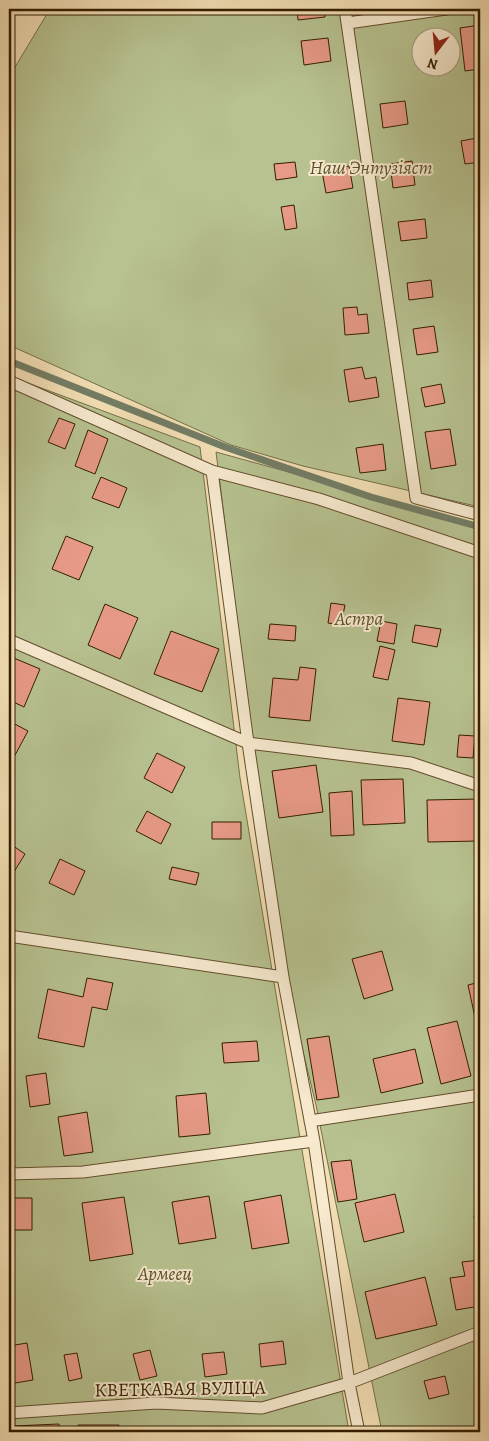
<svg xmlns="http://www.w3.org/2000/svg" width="489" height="1441" font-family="Alegreya,serif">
<rect width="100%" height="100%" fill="#f3dfb5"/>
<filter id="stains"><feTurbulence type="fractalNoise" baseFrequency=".004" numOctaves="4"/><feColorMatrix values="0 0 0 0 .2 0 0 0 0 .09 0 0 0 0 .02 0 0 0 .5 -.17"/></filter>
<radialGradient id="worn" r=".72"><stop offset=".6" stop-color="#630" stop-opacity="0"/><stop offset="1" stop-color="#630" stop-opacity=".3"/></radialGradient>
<path fill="#b7c290" stroke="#757048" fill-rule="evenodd" d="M50 9H480V507L303 466 231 445 9 345V77ZM422 38H452V68H422Z
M9 376 200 447 240 778 349 1432H9Z
M216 452 480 525V1432H382L316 1105 278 948Z"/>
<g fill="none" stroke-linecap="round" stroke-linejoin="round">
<path stroke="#727d65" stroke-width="7" d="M9 361 225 447 371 497 480 527"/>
</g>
<path fill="#e79a87" stroke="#331d00" d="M297 9H324L325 17 298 20Z
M480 25V69L465 71 460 28Z
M328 38 331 61 304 65 301 41Z
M405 101 408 124 383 128 380 104Z
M477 138 480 162 465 164 461 141Z
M412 161 415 185 393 188 390 164Z
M295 162 297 177 276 180 274 164Z
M349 166 353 188 326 193 322 171Z
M294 205 297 228 285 230 281 207Z
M425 219 427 238 401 241 398 222Z
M431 280 433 297 409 300 407 283Z
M357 307 358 315 367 314 369 333 345 335 343 308Z
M434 326 438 352 417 355 413 329Z
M362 367 365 379 376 377 379 397 349 402 344 370Z
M441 384 445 403 425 407 421 388Z
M59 418 75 424 65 449 48 442Z
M450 429 456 465 431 469 425 432Z
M88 430 108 439 95 474 75 466Z
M383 444 386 470 360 473 356 448Z
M101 477 127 488 119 508 92 498Z
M66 536 93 547 79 580 52 569Z
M331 603 345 605 341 625 328 623Z
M105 604 138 618 120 659 88 645Z
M381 621 397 624 394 644 377 641Z
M270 624 296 626 295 641 268 639Z
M415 625 441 629 437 647 412 642Z
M171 631 219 649 202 692 154 674Z
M380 646 395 650 388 680 373 677Z
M9 656 40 669 24 707 9 700Z
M300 667 316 669 310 721 269 717 273 678 298 680Z
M398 698 430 702 424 745 392 741Z
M9 721 28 731 14 757 9 754Z
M459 735 475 736 473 758 457 757Z
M157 753 185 767 172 793 144 778Z
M316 765 323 812 279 818 272 771Z
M403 779 405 823 363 825 361 780Z
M352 791 354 835 331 836 329 793Z
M479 799V841L428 842 427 800Z
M147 811 171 824 161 844 136 831Z
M212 822H241V839H212Z
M9 843 25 854 9 880Z
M60 859 85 871 74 895 49 883Z
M172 867 199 873 196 885 169 879Z
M382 951 393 990 364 999 352 959Z
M87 978 113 983 107 1010 92 1007 84 1047 38 1038 48 989 83 997Z
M480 982V1036H479L468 985Z
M457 1021 471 1076 441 1084 427 1028Z
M329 1036 339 1097 317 1100 307 1039Z
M257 1041 259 1061 224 1063 222 1043Z
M415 1049 423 1083 381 1093 373 1059Z
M46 1073 50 1104 30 1107 26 1076Z
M206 1093 210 1134 179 1137 176 1096Z
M87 1112 93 1152 64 1156 58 1117Z
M351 1160 357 1199 338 1202 331 1162Z
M395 1194 404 1232 364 1242 355 1203Z
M281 1195 289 1243 252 1249 244 1202Z
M209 1196 216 1238 179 1244 172 1202Z
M124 1197 133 1254 90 1261 82 1203Z
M9 1198H32V1230H9Z
M480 1215V1235H477L474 1216Z
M480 1260V1306L456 1310 450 1278 465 1276 462 1262Z
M425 1277 437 1325 376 1339 365 1292Z
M283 1341 286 1364 261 1367 259 1344Z
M27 1343 33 1380 9 1384V1346Z
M150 1350 157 1376 140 1380 133 1354Z
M224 1352 227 1374 205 1377 202 1354Z
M77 1353 82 1378 69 1381 64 1355Z
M445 1376 449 1394 429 1399 424 1381Z
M59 1424V1432H13V1426Z
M78 1425H119V1432H78Z"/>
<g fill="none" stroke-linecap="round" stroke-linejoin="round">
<defs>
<path id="service" d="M345 9 416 498 480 515
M348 23 446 9
M9 381 212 471 319 499 480 553
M212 471 248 743 283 977 314 1141 349 1383 359 1432
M9 640 248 743 411 763 480 786
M9 936 283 977
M310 1121 480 1095
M9 1174 83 1172 314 1141
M9 1413 156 1403 262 1408 349 1383 480 1332"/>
</defs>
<use href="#service" stroke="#634e2d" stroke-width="13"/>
<use href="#service" stroke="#f7eacf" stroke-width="11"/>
</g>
<g text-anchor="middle" stroke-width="4" stroke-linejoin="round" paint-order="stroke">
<g font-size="19" font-style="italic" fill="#5b4f2b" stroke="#f7eacf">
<text x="371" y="174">Наш Энтузіяст</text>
<text x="359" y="625">Астра</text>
<text x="165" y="1280">Армеец</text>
</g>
<g font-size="19" fill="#331d00" stroke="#f7eacf">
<text transform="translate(180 1388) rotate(-1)" y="7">КВЕТКАВАЯ ВУЛІЦА</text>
</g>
</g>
<rect width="489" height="1441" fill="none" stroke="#f3dfb5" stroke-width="30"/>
<rect x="10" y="10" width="469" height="1421" fill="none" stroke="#331d00" stroke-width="2.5"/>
<rect x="15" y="15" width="459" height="1411" fill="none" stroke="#331d00"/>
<g transform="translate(436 52) rotate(196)"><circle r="24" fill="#f7eacf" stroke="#a9987c"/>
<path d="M0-4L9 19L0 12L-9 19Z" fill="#8f2418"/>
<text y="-8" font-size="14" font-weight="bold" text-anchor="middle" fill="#331d00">N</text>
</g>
<rect width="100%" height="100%" filter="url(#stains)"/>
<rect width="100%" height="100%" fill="url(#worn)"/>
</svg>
